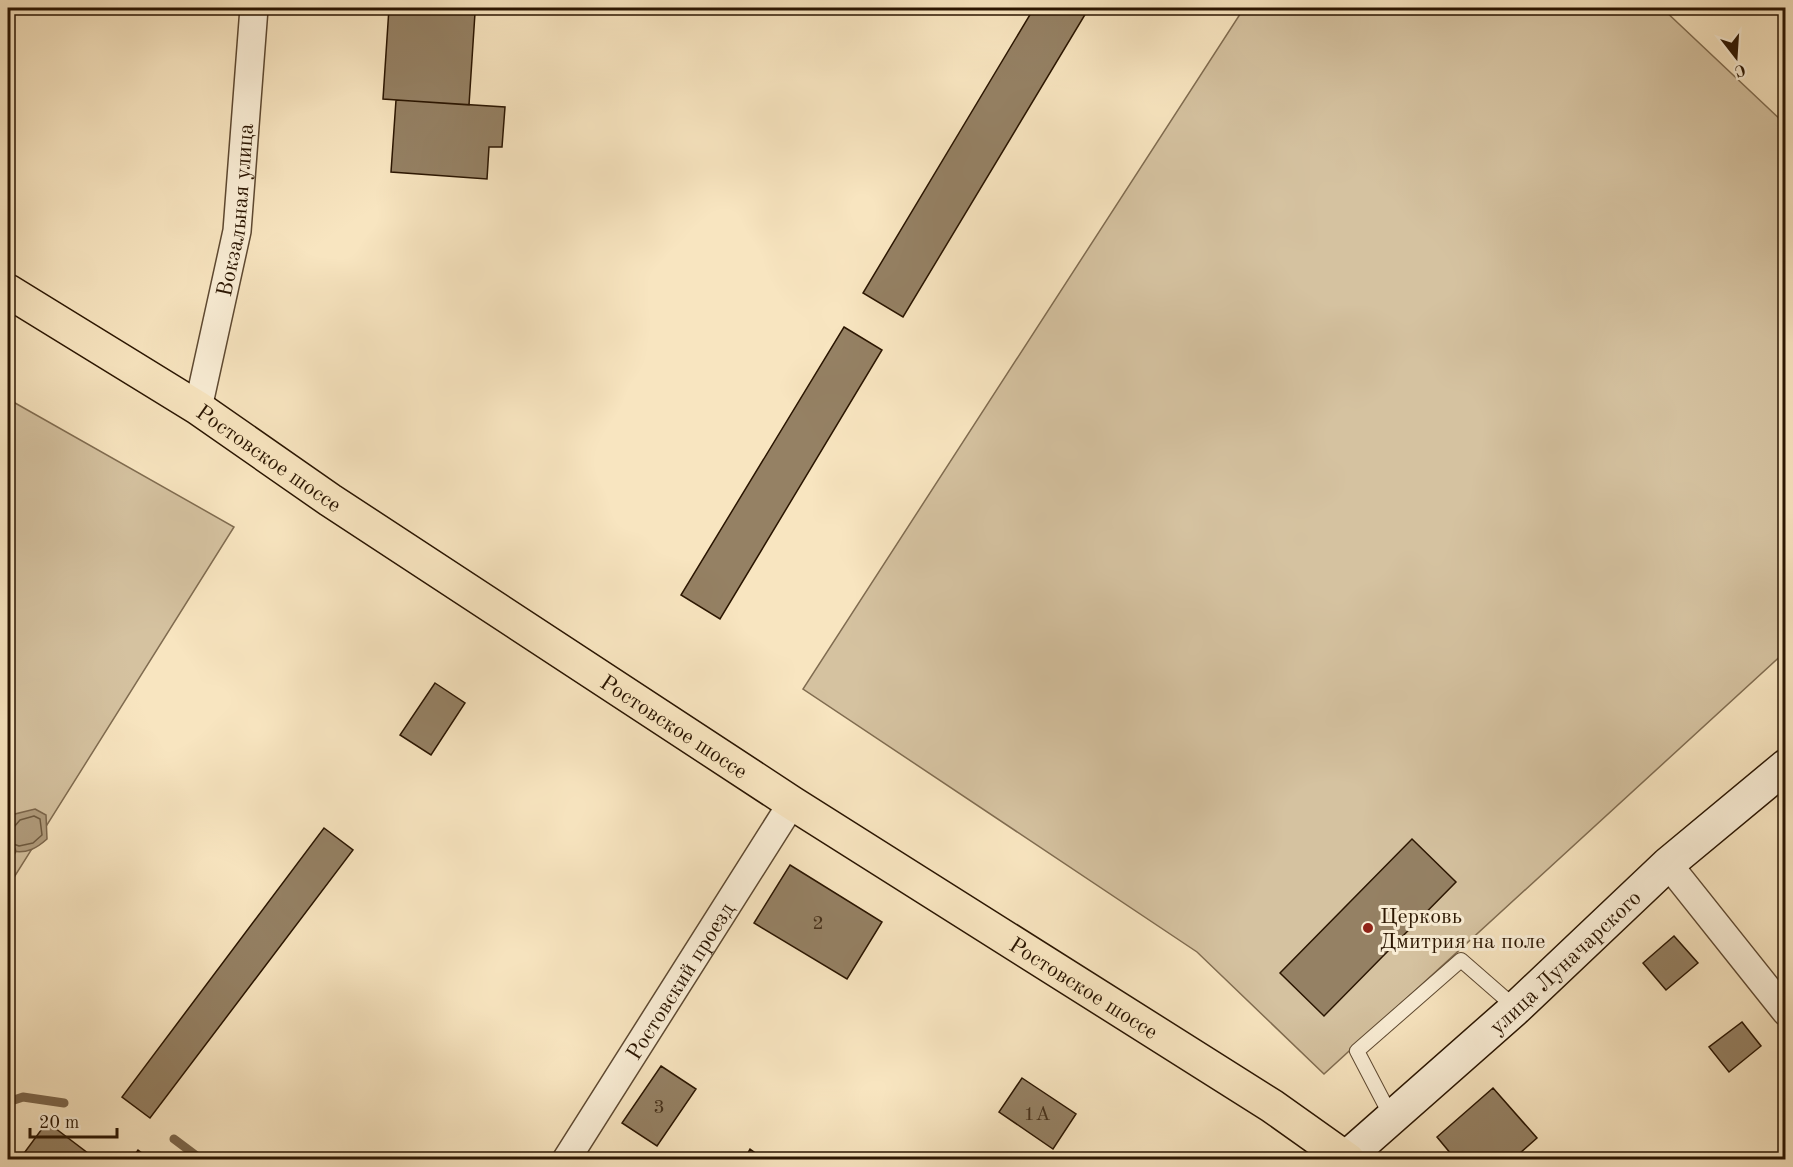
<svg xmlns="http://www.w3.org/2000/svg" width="1793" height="1167" font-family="'Old Standard TT',serif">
<rect width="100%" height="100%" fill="#f8e5c0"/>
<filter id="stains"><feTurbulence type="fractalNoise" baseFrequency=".00333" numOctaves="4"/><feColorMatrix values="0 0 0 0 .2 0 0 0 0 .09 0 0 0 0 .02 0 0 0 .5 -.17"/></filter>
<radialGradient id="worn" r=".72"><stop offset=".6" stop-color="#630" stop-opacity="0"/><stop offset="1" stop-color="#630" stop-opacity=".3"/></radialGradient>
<path fill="#d5c2a0" stroke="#806c50" stroke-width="1.5" d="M1244 8H1662L1785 124V652L1324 1074 1197 952 803 689Z
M8 399 234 527 8 887Z"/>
<path fill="#b29e7f" stroke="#7c674d" stroke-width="1.5" d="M35 809 46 815 47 839C37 848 27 854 12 851 3 838 8 826 15 814Z"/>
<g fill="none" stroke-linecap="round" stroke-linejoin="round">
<path stroke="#6e5a40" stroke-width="1.5" d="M8 829 14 827 20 820 34 816 40 819 42 835 33 843 19 846 8 842"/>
<path stroke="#7c674d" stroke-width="9" d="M8 857 12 851
M8 1102 23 1097 64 1103
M174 1139 202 1160"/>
</g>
<path fill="#958164" stroke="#2a1501" stroke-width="1.5" d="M389 8 475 13 469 105 383 99Z
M1034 8H1089L903 317 863 293Z
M396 100 505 107 502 147H489L487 179 391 172Z
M844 327 882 350 720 619 681 595Z
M435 683 465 703 431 755 400 735Z
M324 828 353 850 150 1118 122 1097Z
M1412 839 1456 882 1324 1016 1280 973Z
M790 865 882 922 847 979 754 923Z
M1674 936 1698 963 1666 990 1643 963Z
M1742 1022 1761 1046 1729 1072 1709 1047Z
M661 1066 696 1089 657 1146 622 1123Z
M1022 1078 1076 1114 1053 1149 999 1112Z
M1493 1088 1537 1138 1512 1160H1456L1437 1137Z
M47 1122 93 1157 91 1160H19Z
M750 1149 765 1160H744Z
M138 1150 151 1160H131Z"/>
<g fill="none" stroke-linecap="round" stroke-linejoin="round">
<defs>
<path id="lane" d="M1391 1116 1357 1051 1461 960 1516 1008"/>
<g id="street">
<path id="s1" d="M198 408 237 231 254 8"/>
<path d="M1668 864 1786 1012"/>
<path id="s2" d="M566 1160 792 803"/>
</g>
<g id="secondary">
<path id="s3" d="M1346 1158 1516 1008 1668 864 1786 766"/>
</g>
<g id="primary">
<path id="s4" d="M8 291 198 408 330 500 792 803 1272 1106 1348 1160"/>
</g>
</defs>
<use href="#lane" stroke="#5e4931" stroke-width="16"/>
<use href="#street" stroke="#5e4931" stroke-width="30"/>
<use href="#secondary" stroke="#2a1501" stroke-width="36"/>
<use href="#primary" stroke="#2a1501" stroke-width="36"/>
<use href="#lane" stroke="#faeed6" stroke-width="14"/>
<use href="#street" stroke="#faeed6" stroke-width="27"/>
<use href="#secondary" stroke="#faeed6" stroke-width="33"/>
<use href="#primary" stroke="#f8e5c0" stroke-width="33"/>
</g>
<circle fill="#8f2418" stroke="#faeed6" stroke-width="2" cx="1368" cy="928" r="6"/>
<g text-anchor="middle" stroke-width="6" stroke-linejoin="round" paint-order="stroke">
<g font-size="20" fill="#45301a">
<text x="818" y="929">2</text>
<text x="659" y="1113">3</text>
<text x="1037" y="1120">1А</text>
</g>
<g font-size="22" fill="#2a1501" stroke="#faeed6">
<text dy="8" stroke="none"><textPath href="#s1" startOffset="202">Вокзальная улица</textPath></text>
<text dy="8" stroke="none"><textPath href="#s4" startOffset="310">Ростовское шоссе</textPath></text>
<text dy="8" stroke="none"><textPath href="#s4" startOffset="796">Ростовское шоссе</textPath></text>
<text dy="8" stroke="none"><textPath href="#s3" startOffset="294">улица Луначарского</textPath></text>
<text dy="8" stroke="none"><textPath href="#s2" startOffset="212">Ростовский проезд</textPath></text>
<text dy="8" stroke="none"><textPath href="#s4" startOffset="1282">Ростовское шоссе</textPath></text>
</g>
<g font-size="22" fill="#2a1501" stroke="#faeed6" text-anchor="start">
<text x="1380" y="923">Церковь<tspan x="1380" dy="25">Дмитрия на поле</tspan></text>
</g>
</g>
<rect width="1793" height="1167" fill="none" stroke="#f8e5c0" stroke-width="30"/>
<rect x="9" y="9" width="1775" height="1149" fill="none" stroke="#2a1501" stroke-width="3"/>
<rect x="15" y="15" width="1763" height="1137" fill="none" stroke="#2a1501" stroke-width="1.5"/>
<g transform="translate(1736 57) rotate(163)" stroke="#faeed6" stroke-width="4.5" paint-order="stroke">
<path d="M0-4.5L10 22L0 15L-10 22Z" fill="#2a1501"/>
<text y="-9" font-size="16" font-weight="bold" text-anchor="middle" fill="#2a1501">С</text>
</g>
<path d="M30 1128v9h87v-9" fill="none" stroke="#2a1501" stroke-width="3"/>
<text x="39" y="1128" font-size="18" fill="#2a1501" stroke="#faeed6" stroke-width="4.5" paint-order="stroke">20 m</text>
<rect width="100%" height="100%" filter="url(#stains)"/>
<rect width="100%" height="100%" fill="url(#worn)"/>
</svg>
